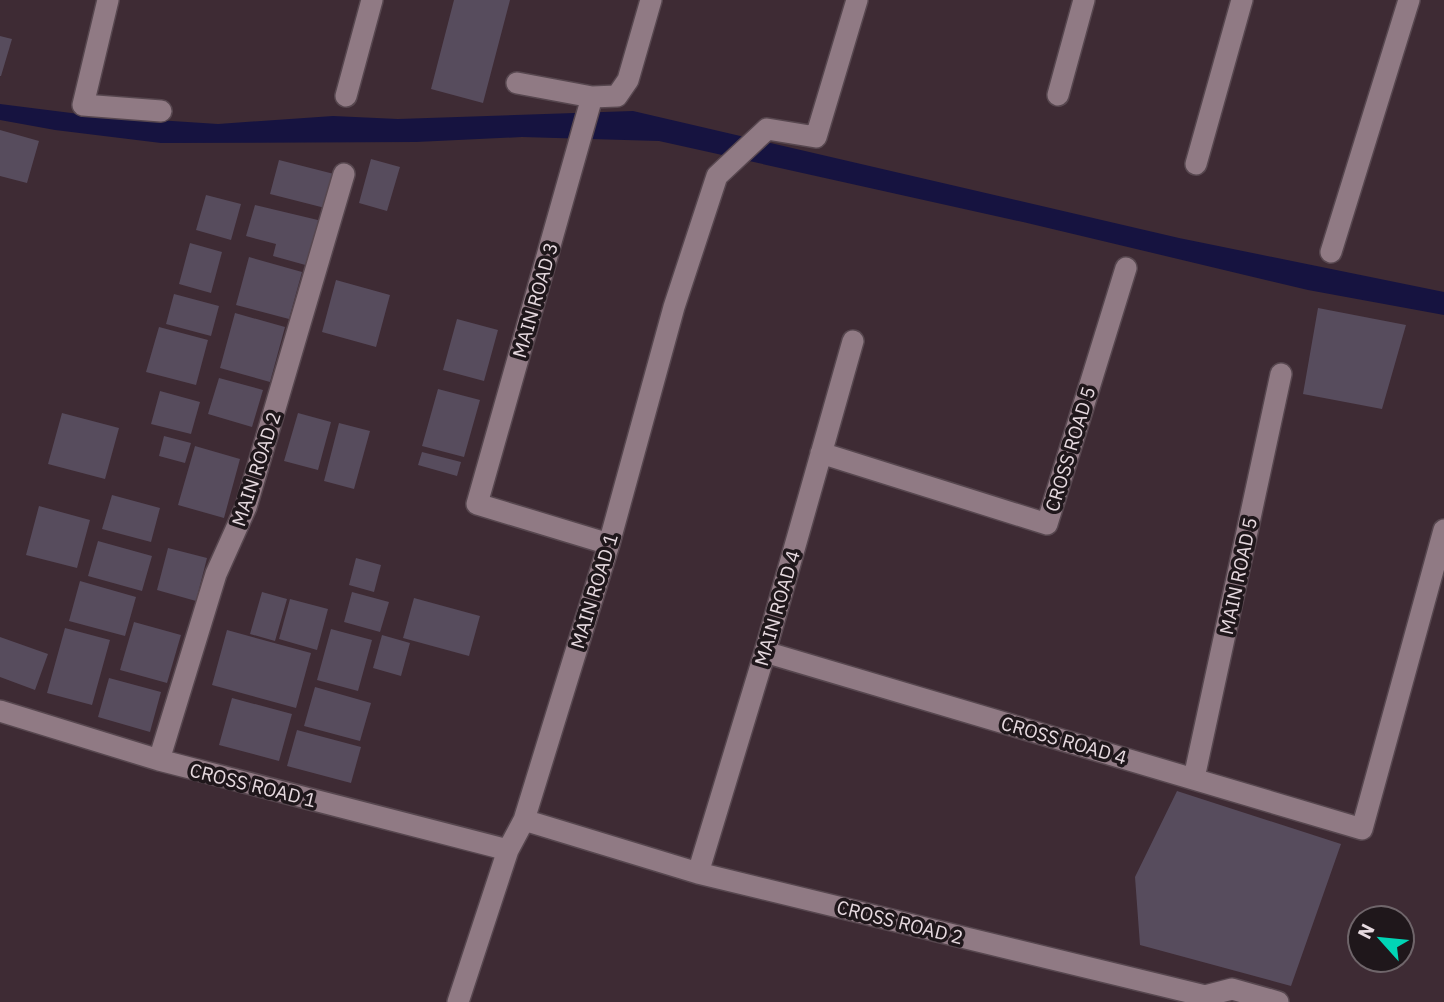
<svg xmlns="http://www.w3.org/2000/svg" width="1444" height="1002" font-family="'IBM Plex Sans',sans-serif">
<rect width="100%" height="100%" fill="#3e2b34"/>
<path fill="#161340" d="M0 104 95 116 218 124 333 116 398 119 633 111 1179 238 1444 292V315L1308 290 1023 222 659 141 522 137 416 142 161 143 55 130 0 120Z"/>
<path fill="#574c5d" d="M454 0H510L483 103 431 89Z
M0 36 12 39 1 76H0Z
M0 130 39 141 27 183 0 176Z
M371 159 400 167 387 211 359 203Z
M279 160 334 174 325 208 270 194Z
M206 195 241 204 231 240 196 230Z
M255 205 322 221 309 266 273 256 276 244 246 236Z
M190 243 222 252 211 293 179 284Z
M249 257 302 272 289 319 236 305Z
M336 280 390 295 376 347 322 332Z
M174 294 219 306 211 336 166 324Z
M1318 308 1406 325 1382 409 1303 394Z
M235 313 285 327 270 382 220 368Z
M457 319 498 330 484 381 443 370Z
M159 327 208 340 196 385 146 372Z
M219 378 263 390 252 427 208 414Z
M438 389 480 400 464 457 422 446Z
M160 391 200 402 191 434 151 424Z
M62 413 119 428 105 479 48 464Z
M298 413 331 422 318 470 284 461Z
M339 423 370 431 354 489 324 481Z
M164 436 191 443 185 463 159 456Z
M195 446 240 459 224 518 178 505Z
M422 452 461 462 457 476 418 465Z
M112 495 160 508 151 542 102 529Z
M39 506 90 520 77 568 26 555Z
M98 541 152 556 142 591 88 576Z
M168 548 207 558 196 601 157 590Z
M356 558 381 565 374 592 349 585Z
M80 581 136 597 125 636 69 621Z
M262 592 287 599 275 641 250 634Z
M352 592 389 602 380 632 344 622Z
M414 598 480 616 469 656 403 638Z
M290 599 328 609 317 650 279 639Z
M134 622 181 635 167 683 120 670Z
M65 628 110 640 92 705 47 693Z
M331 629 372 640 358 691 317 680Z
M227 630 311 653 296 708 212 685Z
M382 635 410 643 401 676 373 668Z
M0 637 48 654 35 690 0 677Z
M109 678 161 692 150 732 98 717Z
M315 687 371 703 360 741 304 726Z
M232 698 292 714 279 761 219 745Z
M297 730 361 747 351 783 287 766Z
M1177 791 1341 844 1291 986 1140 945 1135 877Z"/>
<g fill="none" stroke-linecap="round" stroke-linejoin="round">
<defs>
<path id="minor" d="M108 0 83 105 161 111
M517 83 592 97 617 96 628 80 651 0
M1058 95 1084 0
M346 96 372 0
M592 97 477 504 609 544
M1196 164 1242 0
M1331 252 1409 0
M821 453 1047 524 1126 268
M765 652 1362 829 1444 530
M0 711 159 760 508 850
M159 760 216 574 246 507 344 174
M1194 778 1281 374
M524 820 698 873 1205 996 1232 989 1278 1002
M698 873 765 652 853 341
M458 1002 508 850 524 820 609 544 674 307 717 176 767 129 816 137 857 0"/>
</defs>
<use href="#minor" stroke="#57474f" stroke-width="24"/>
<use href="#minor" stroke="#907a84" stroke-width="21"/>
</g>
<g text-anchor="middle" stroke-width="7" stroke-linejoin="round" paint-order="stroke">
<g font-size="19" fill="#e7dae0" stroke="#1f171b">
<text transform="translate(535 300) rotate(-74)" y="7">MAIN ROAD 3</text>
<text transform="translate(1070 449) rotate(-73)" y="7">CROSS ROAD 5</text>
<text transform="translate(256 469) rotate(-72)" y="7">MAIN ROAD 2</text>
<text transform="translate(1238 576) rotate(-78)" y="7">MAIN ROAD 5</text>
<text transform="translate(594 591) rotate(-73)" y="7">MAIN ROAD 1</text>
<text transform="translate(777 608) rotate(-74)" y="7">MAIN ROAD 4</text>
<text transform="translate(1064 740) rotate(16)" y="7">CROSS ROAD 4</text>
<text transform="translate(253 785) rotate(14)" y="7">CROSS ROAD 1</text>
<text transform="translate(900 922) rotate(14)" y="7">CROSS ROAD 2</text>
</g>
</g>
<g transform="translate(1381 939) rotate(297)"><circle r="33" fill="#1f171b" stroke="#6f656a" stroke-width="2"/>
<path d="M0-5L12 26L0 18L-12 26Z" fill="#01d5b6"/>
<text y="-10" font-size="19" font-weight="bold" text-anchor="middle" fill="#e7dae0">N</text>
</g>
</svg>
